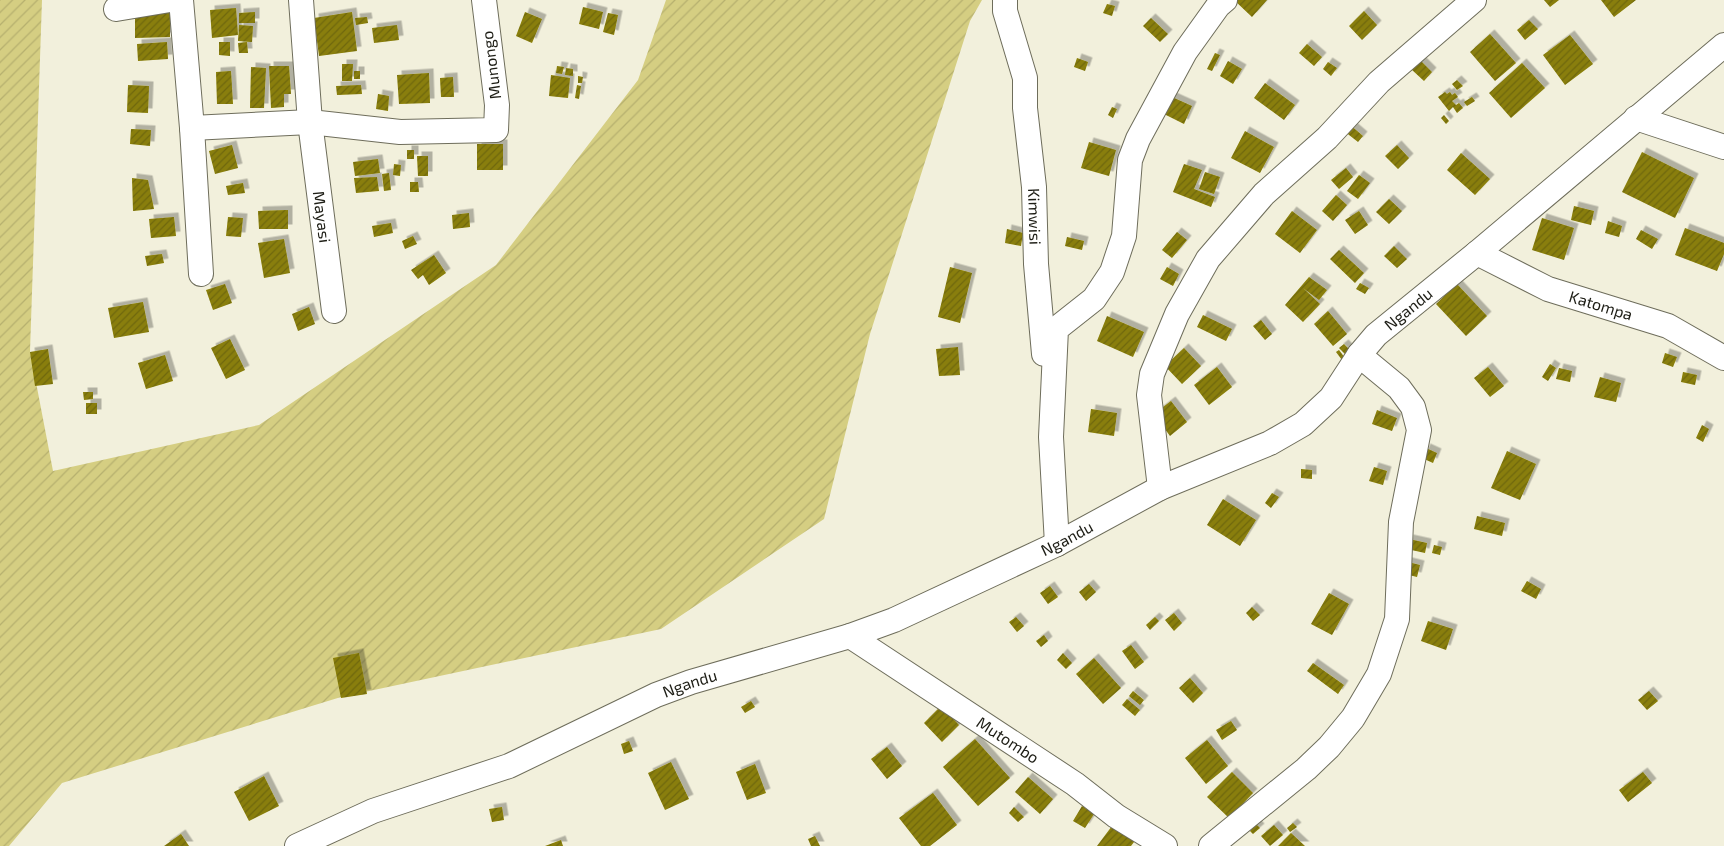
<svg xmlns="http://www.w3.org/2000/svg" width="1724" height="846" font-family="'Exo 2',sans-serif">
<defs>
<pattern id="garden-furrows" width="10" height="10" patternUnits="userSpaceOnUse" patternTransform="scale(1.25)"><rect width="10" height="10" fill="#d5ce82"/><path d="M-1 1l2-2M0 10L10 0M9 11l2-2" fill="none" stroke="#b6b06f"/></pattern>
<pattern id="building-hatch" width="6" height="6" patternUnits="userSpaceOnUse" patternTransform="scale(1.25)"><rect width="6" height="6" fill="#897e07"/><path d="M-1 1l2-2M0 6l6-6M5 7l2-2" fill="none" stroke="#6f6707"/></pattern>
<filter id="shadow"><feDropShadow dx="4.5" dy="-4.5" stdDeviation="0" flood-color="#0004"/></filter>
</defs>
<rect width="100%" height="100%" fill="#f2f0dc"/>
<path fill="url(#garden-furrows)" d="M0 0H42L30 351 53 471 259 425 496 265 638 80 666 0H982L970 21 870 334 824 519 661 629 341 697 62 783 9 846H0Z"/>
<path fill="url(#building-hatch)" filter="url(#shadow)" d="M1234 0H1267L1252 17Z
M1544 0H1559L1550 7Z
M1601 0H1636L1614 17Z
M1107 4 1115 6 1112 16 1103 13Z
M583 7 603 12 599 29 579 24Z
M236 8 238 35 212 38 210 10Z
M1364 11 1377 25 1362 40 1349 26Z
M255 12V23H239V13Z
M352 12 357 51 319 56 314 18Z
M525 12 542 19 532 43 516 36Z
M170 13V37L135 38V14Z
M608 13 618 15 614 35 603 32Z
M367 17 368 23 356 25 355 18Z
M1151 18 1168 34 1160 42 1143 26Z
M1529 20 1538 29 1525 40 1517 30Z
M239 25 253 26 252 42 238 41Z
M397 25 399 40 374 43 372 28Z
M1490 34 1516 63 1495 81 1470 52Z
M1570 35 1593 64 1565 85 1543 55Z
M167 42 168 59 138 61 137 44Z
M219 42H230V56L219 55Z
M247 42 248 53H239L238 43Z
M1307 44 1322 57 1314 66 1299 53Z
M1215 53 1220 55 1212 71 1207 69Z
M1077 58 1088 62 1085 71 1074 67Z
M1420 60 1432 72 1424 81 1411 69Z
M1228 61 1242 69 1233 84 1220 76Z
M1328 62 1337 68 1331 76 1323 69Z
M1522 63 1545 88 1511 118 1489 93Z
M342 64H353L352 81H342Z
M269 66H289L291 94H284V107L271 108Z
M557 66 564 67 562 74 556 73Z
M251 67 266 68 264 108H250Z
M566 68 573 69V76L565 75Z
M231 71 233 104H217L216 72Z
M354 71H360V79H354Z
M429 73 430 103 399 104 397 75Z
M551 75 570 78 568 98 549 96Z
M578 76 583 77 582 83H578Z
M453 77 454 97H441L440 78Z
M1457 80 1463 86 1457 90 1452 84Z
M1265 83 1295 105 1284 120 1254 98Z
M128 85 149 86 148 113 127 112Z
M361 85 362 94 337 95 336 86Z
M577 85 581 86 579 99 575 98Z
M1445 92 1447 94 1450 92 1452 95 1455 93 1458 97 1452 101 1456 105 1459 103 1463 108 1457 113 1453 107 1449 111 1438 97Z
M378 94 389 96 388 111 376 109Z
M1172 97 1192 106 1184 124 1164 114Z
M1472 97 1475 101 1467 106 1464 102Z
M1112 107 1117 109 1113 118 1108 115Z
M1444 115 1449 121 1446 124 1441 118Z
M1349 124 1363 136 1358 142 1344 131Z
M131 129 151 130 150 146 130 144Z
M1245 131 1274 147 1260 173 1231 158Z
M1089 142 1116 150 1109 176 1081 168Z
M477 144H503V170H477Z
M232 145 238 168 215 174 209 151Z
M1397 145 1409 158 1398 169 1385 156Z
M407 150H414V159H407Z
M1642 152 1694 178 1675 218 1622 192Z
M1461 153 1490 179 1475 195 1447 170Z
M417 156H428V176H418Z
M378 159 380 173 355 176 353 162Z
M394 164 401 165 400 176 393 175Z
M1184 164 1202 170 1194 189 1215 197 1211 207 1173 192Z
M1346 168 1353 177 1339 189 1331 180Z
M1205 172 1220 177 1214 194 1199 189Z
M389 173 391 190 384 191 382 174Z
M1359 175 1370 183 1358 199 1347 191Z
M377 177 379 191 356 193 354 178Z
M132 178 148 180 154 209 133 211Z
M410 182H418L419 192H410Z
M243 183 245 193 228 195 226 186Z
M1336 195 1347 205 1333 221 1322 211Z
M1389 199 1402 211 1389 224 1376 212Z
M1574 206 1594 211 1591 225 1571 220Z
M288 210V229H259L258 211Z
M1292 211 1317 230 1300 253 1275 234Z
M1359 211 1368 225 1355 234 1345 220Z
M469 213 470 227 453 229 452 215Z
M174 217 176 236 151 238 149 219Z
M228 217 243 218 241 237 226 236Z
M1542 218 1574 228 1564 260 1532 250Z
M1608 221 1622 226 1619 237 1605 233Z
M391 223 393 233 374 237 372 226Z
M1685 228 1724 243V254L1717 271 1675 255Z
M1007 229 1023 233 1021 246 1005 243Z
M1641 230 1658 239 1652 249 1636 239Z
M1177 232 1187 240 1172 258 1162 250Z
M413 236 417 244 405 249 402 241Z
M1067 237 1084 241 1082 250 1065 246Z
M284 239 290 273 264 278 258 243Z
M1394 246 1407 259 1397 268 1384 256Z
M1339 250 1364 273 1355 283 1330 259Z
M162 254 164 263 147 266 145 256Z
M434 255 446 273 429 285 423 275 418 279 411 270Z
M950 267 972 273 960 323 938 317Z
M1167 267 1179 274 1173 286 1160 279Z
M1309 277 1327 290 1319 300 1303 288 1320 304 1303 322 1285 305Z
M1360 283 1369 288 1365 294 1356 289Z
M225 284 232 303 213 310 206 290Z
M1457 284 1487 316 1466 336 1436 304Z
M143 302 149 332 114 338 108 308Z
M309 307 315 324 298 331 292 314Z
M1328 311 1347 334 1333 346 1314 324Z
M1203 315 1232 329 1226 341 1197 327Z
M1107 316 1144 332 1133 357 1097 341Z
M1261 320 1272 334 1265 340 1253 326Z
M230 339 245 370 226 379 211 348Z
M1344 344 1350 350 1345 354 1339 348Z
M958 347 960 375 939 376 936 349Z
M1184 348 1201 366 1182 384 1165 366Z
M48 349 53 384 35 386 30 352Z
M1339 350 1345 358 1342 360 1336 352Z
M1665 353 1677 357 1673 367 1662 363Z
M165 355 173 381 146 389 138 363Z
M1550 364 1556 368 1548 381 1542 377Z
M1217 367 1232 387 1209 405 1194 385Z
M1488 367 1504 386 1490 397 1474 378Z
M1559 368 1572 371 1570 382 1556 379Z
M1683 372 1697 375 1695 385 1681 382Z
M1600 377 1621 383 1616 402 1594 397Z
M83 392H93V399L84 400Z
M1171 401 1187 422 1170 436 1154 414Z
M86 403H97V414H86Z
M1091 409 1117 413 1114 436 1088 432Z
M1377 410 1397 418 1392 431 1372 424Z
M1702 425 1709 429 1703 442 1696 438Z
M1426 448 1437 453 1433 463 1422 458Z
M1507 451 1536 464 1520 500 1491 488Z
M1374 467 1387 471 1383 485 1369 481Z
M1301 469 1312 470V479L1301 478Z
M1272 493 1279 497 1271 508 1265 503Z
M1223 499 1256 520 1240 546 1207 525Z
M1477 516 1505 523 1502 536 1474 529Z
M1409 539 1427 543 1425 553 1407 549Z
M1434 545 1442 547 1440 555 1432 553Z
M1404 561 1420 565 1417 577 1401 573Z
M1527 581 1541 589 1536 599 1521 591Z
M1089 584 1096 592 1086 601 1079 592Z
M1050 586 1058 597 1048 604 1040 593Z
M1329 593 1349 604 1332 635 1311 624Z
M1252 607 1260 615 1253 621 1246 613Z
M1174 613 1182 623 1174 631 1165 620Z
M1016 617 1024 626 1017 632 1009 622Z
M1155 617 1159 621 1150 630 1146 625Z
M1428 621 1453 629 1446 650 1421 641Z
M1044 635 1048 641 1041 647 1036 641Z
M1131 645 1144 662 1135 669 1122 651Z
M359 653 367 694 341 698 333 658Z
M1063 653 1072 663 1066 669 1057 660Z
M1094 658 1121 688 1103 704 1076 674Z
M1313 663 1344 685 1338 694 1307 671Z
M1190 678 1203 693 1193 703 1179 688Z
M1133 691 1144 700 1140 705 1129 696Z
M1649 691 1658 701 1647 710 1638 700Z
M1127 699 1140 710 1135 716 1122 705Z
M751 701 755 707 745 713 741 707Z
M941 706 959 725 942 742 924 723Z
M1231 721 1237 730 1222 740 1216 730Z
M975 739 1010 778 978 806 943 767Z
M1207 740 1228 766 1206 784 1185 758Z
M629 741 633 751 624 754 621 744Z
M887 747 902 766 887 779 871 759Z
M671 762 689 799 665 810 648 773Z
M755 764 766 793 747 800 736 772Z
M1232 772 1253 793 1229 818 1207 797Z
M1643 772 1652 783 1628 802 1619 790Z
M264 776 279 806 249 821 234 792Z
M1028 777 1053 799 1040 814 1015 792Z
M933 793 957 825 930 846H921L899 818Z
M1082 806 1094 814 1085 828 1073 821Z
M502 807 504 820 492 822 489 809Z
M1014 807 1024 817 1018 822 1009 813Z
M1115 822 1137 838 1131 846H1097Z
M1293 823 1297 827 1290 832 1287 828Z
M1256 824 1260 828 1253 834 1250 831Z
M1274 825 1283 835 1270 846 1261 836Z
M1291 833 1305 846H1278Z
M181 834 189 846H164Z
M815 836 820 846H811L808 839Z
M561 840 563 846H545Z"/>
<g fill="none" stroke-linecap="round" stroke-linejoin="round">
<defs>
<g id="minor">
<path d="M181 0 192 128 201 274"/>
<path id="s1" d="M301 0 310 122 334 311"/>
<path id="s2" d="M1005 0V11L1025 78V108L1034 187 1036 264 1044 354"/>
<path d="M116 9 170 0"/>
<path d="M1636 118 1724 147"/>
<path d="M192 128 310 122 400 132 496 130 497 105 484 0"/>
<path id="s3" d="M1477 253 1548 289 1668 326 1724 358"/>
<path d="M1160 488 1149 395 1152 374 1177 314 1208 259 1264 194 1327 138 1379 82 1474 0"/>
<path d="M1057 544 1051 437 1056 329 1094 299 1112 272 1124 236 1130 160 1138 139 1185 52 1218 6 1225 0"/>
<path id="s4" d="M850 636 1075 784 1116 816 1165 846"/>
<path id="s5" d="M297 846 373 811 509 766 656 695 691 682 850 636 894 620 1057 544 1160 488 1270 443 1303 424 1331 398 1359 355 1376 335 1477 253 1724 45"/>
<path d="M1211 846 1306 769 1329 747 1353 718 1379 674 1397 619 1401 522 1419 430 1413 407 1399 388 1359 355"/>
</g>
</defs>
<use href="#minor" stroke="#6e6d5b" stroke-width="26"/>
<use href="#minor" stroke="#fff" stroke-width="24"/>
</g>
<g text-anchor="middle" stroke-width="5" stroke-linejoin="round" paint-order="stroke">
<g font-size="16" fill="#1d1d15" stroke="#fff">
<text transform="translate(491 65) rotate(-97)" y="6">Munongo</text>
<text dy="6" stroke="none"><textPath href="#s1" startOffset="218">Mayasi</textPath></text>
<text dy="6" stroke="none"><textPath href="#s2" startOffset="220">Kimwisi</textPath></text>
<text dy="6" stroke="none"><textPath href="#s3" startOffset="135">Katompa</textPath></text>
<text dy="6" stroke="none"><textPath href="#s5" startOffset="1251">Ngandu</textPath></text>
<text dy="6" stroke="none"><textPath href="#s5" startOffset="831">Ngandu</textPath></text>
<text dy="6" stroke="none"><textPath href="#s5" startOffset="426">Ngandu</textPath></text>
<text dy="6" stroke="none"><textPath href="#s4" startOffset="189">Mutombo</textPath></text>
</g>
</g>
</svg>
